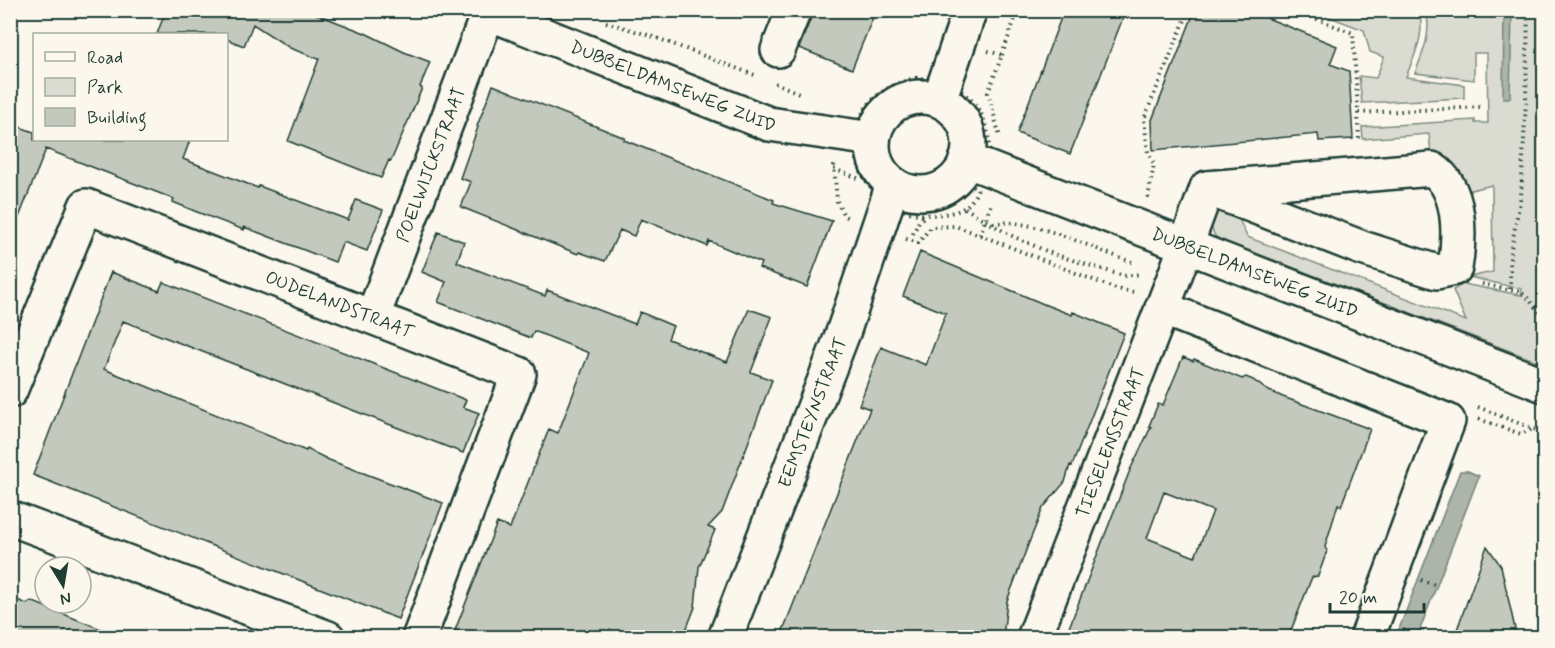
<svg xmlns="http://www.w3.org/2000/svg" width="1555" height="648" font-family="Mynerve,sans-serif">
<rect width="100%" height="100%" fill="#fbf7ec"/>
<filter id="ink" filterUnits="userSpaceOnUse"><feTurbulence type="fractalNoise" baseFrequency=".0167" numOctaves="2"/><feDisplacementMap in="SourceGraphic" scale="12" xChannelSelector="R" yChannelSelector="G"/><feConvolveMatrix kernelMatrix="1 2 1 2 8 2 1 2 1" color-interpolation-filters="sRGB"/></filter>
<g filter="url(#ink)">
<path fill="#dbdcd1" stroke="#7d8c82" stroke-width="1.5" d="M1314 11H1419C1426 34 1414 56 1406 77L1464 85V98L1362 103 1359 76 1376 78 1384 57 1370 52 1364 30Z
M1426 11H1542L1544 148V327L1539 330 1544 364 1221 240 1215 236 1211 227 1217 212 1234 208 1247 237 1466 321 1453 290 1463 284 1521 295 1522 289 1469 277 1493 272 1492 185 1467 191C1460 175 1452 164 1438 153H1431L1429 134 1363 139 1362 127 1475 120V123H1488L1487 53H1474V80L1415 73C1423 53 1432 33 1426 11Z"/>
<path fill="#adb4aa" stroke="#74847b" stroke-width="1.5" d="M1504 11H1512L1510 98H1503Z
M1460 471H1468L1479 476 1417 637H1396Z"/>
<path fill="#c4c9be" stroke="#1f3d34" stroke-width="1.5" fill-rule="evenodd" d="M166 10H306L365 33 404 52 430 62 420 87 422 88 391 161 389 160 381 178 288 141 319 59 290 48 253 24 244 46 226 39V34H157Z
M814 10H876L852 69 799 48Z
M1064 10H1126L1070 154 1017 133Z
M1195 10H1247L1337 46 1330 64 1349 71 1353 139 1319 141 1318 134 1153 150 1152 120Z
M493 85 625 138 624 140 774 200 773 203 832 221 807 287 759 268 761 263 709 241 707 246 641 219 634 236 620 230 605 261 579 252 578 254 461 207 471 182 460 178 478 127 477 126Z
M11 124 34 132V140H190L183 159 258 188 259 186 348 220 356 200 383 210 367 251 343 242 335 262 244 227V230L197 212 173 202 174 199 46 149 12 235H10Z
M438 232 464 242 457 262 545 296 547 290 635 324 640 312 673 326 668 339 727 362 749 309 772 317 751 372 772 380 722 512 708 527 715 530 699 567 695 607 683 638H452L497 523 510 528 549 429 558 433 589 353 534 331 531 338 438 302 446 282 422 272Z
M920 252 1046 305 1072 315 1073 312 1124 333 1072 466 1070 465 1065 482 1043 508 1028 545 1007 601 1003 638H780L870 409 859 405 881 347 926 365 946 313 903 296Z
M111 272 159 291 163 282 466 400 463 407 479 413 463 453 123 321 104 369 306 451 307 449 329 460 443 503 398 619 33 475Z
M1183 357 1193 361 1194 359 1242 379 1246 377 1253 380 1267 390 1283 397 1370 429 1341 506 1338 504 1325 547 1327 551 1318 576 1312 577 1288 638H1065L1130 470 1151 427 1149 426 1158 404 1163 405ZM1164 492 1213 511 1195 557 1147 538Z
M1487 546 1501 566 1517 638H1454Z
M10 597 27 604 31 601 116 635V638H10Z"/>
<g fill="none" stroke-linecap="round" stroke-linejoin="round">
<defs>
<g id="minor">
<path id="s1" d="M481 10 769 124 859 137 872 141"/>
<path d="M778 50 794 10"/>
<circle cx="921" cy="145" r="48"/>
<path d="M939 100 970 10"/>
<path id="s2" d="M966 160 1544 385"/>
<path d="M1432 169C1462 188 1460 237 1455 268L1437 272 1362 248 1207 188Z"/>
<path d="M1162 308 1448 421 1367 638"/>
<path id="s3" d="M373 316 488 13"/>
<path id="s4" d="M10 391 86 206 519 374 419 638"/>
<path d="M10 518 328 638"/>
<path id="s5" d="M725 638 844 330 893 184"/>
<path id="s6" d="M1034 638 1174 278 1207 188"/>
</g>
</defs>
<use href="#minor" stroke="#1f3d34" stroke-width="38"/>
<path stroke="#1f3d34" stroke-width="4" stroke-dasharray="1.5 4.5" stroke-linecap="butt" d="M1294 10 1353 33 1358 113 1483 107
M606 22 654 37 757 76
M988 51 1002 55 988 93 1000 137
M1002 55 1018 10
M916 78C957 79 989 104 989 148 989 159 985 169 981 179 976 195 972 207 954 212 853 236 811 100 916 78Z
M775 83 799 93
M1358 113 1359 142
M834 165 837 201 844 216 849 218
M834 169 860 179
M1148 198 1154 164 1148 152 1144 119 1189 10
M965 208 1010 235 1053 254 1124 276 1141 274
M993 223C1036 218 1091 249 1132 262
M913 234 919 221 925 216
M980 235 991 204
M906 239 918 243 931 227 955 226 980 235 1116 289 1134 292
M1482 284 1521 292 1529 299 1544 319
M1510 289V254L1521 196 1526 100 1528 10
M1478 407 1544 433
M1479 419 1521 434 1533 429
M1421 580 1438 586
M1403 630 1419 636"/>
<use href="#minor" stroke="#fbf7ec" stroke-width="33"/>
</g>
</g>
<g text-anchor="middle" stroke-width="4.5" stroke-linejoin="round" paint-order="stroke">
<g font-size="18" fill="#1f3d34" stroke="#fbf7ec">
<text dy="6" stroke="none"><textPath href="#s1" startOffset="207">DUBBELDAMSEWEG ZUID</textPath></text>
<text dy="6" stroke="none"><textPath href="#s3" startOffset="162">POELWIJCKSTRAAT</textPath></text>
<text dy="6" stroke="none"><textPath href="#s2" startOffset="310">DUBBELDAMSEWEG ZUID</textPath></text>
<text dy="6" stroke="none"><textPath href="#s4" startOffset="472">OUDELANDSTRAAT</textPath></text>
<text dy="6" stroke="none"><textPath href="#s5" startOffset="242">EEMSTEYNSTRAAT</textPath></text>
<text dy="6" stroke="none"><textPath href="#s6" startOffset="210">TIESELENSSTRAAT</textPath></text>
</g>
</g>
<rect width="1555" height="648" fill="none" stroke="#fbf7ec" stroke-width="36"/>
<rect x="18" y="18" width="1519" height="612" fill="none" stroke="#1f3d34" stroke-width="2" filter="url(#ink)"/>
<rect x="33" y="33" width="195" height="108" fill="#fbf7ec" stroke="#a3ada2" stroke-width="1.5"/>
<rect x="45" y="52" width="30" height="9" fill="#fbf7ec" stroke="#a3ada2" stroke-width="1.5"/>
<text x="87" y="63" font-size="18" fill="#1f3d34">Road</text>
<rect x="45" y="78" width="30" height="18" fill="#dbdcd1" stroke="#a3ada2" stroke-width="1.5"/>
<text x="87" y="93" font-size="18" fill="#1f3d34">Park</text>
<rect x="45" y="108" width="30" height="18" fill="#c4c9be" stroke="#a3ada2" stroke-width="1.5"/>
<text x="87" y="123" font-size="18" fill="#1f3d34">Building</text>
<g transform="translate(63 585) rotate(169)"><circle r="28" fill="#fbf7ec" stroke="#a3ada2" stroke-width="1.5"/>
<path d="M0-4.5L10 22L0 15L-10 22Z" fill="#1f3d34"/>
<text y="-9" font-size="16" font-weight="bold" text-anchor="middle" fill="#1f3d34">N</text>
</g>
<path d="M1330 603v9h94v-9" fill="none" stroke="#1f3d34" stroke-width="3"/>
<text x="1339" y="603" font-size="18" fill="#1f3d34" stroke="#fbf7ec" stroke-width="4.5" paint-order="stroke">20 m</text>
</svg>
